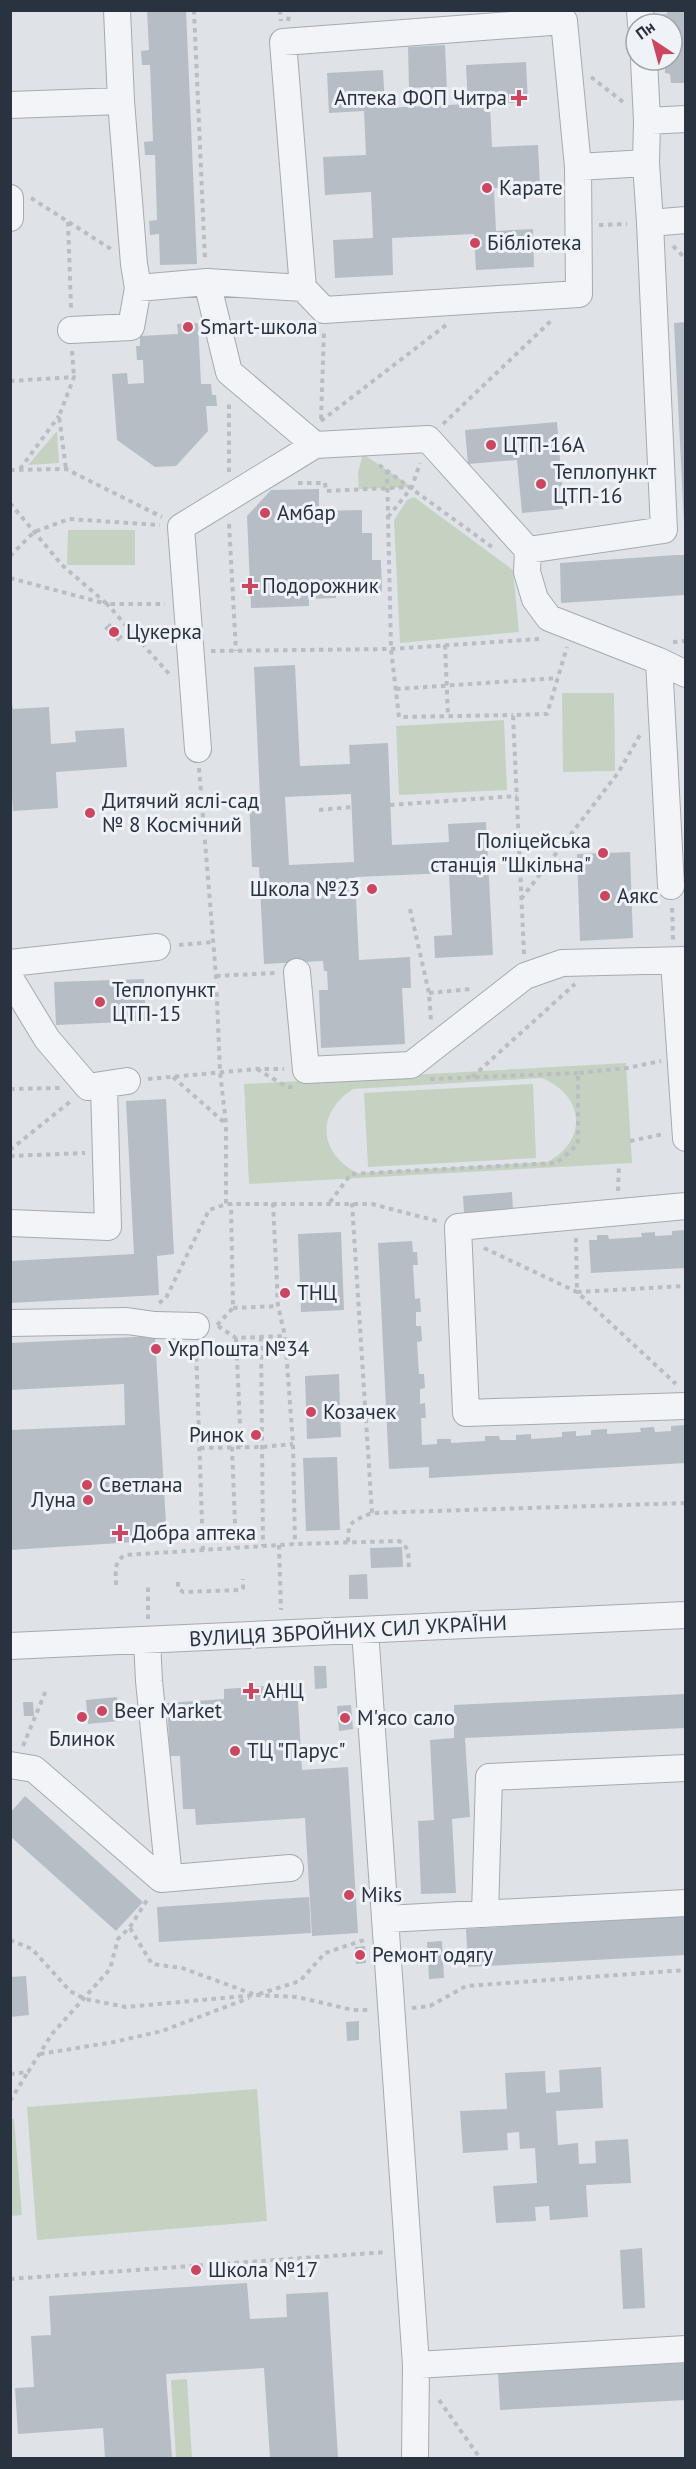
<svg xmlns="http://www.w3.org/2000/svg" width="696" height="2469" font-family="'PT Sans',sans-serif">
<rect width="100%" height="100%" fill="#dfe3e8"/>
<path fill="#c6d2c1" fill-rule="evenodd" d="M57 431 59 463 28 465Z
M363 454 412 487 359 489 358 472Z
M414 497 513 570 519 632 400 643 394 520 407 500Z
M68 530H135V565H67Z
M562 693H614L615 771 563 772Z
M504 720 507 790 399 795 396 726Z
M626 1063 632 1163 249 1184 244 1084ZM542 1078C585 1096 588 1141 547 1162L357 1173C318 1152 316 1113 353 1089Z
M533 1084 536 1158 368 1167 364 1093Z
M257 2089 267 2221 37 2240 27 2107Z
M10 2119H14L22 2215 11 2216Z
M187 2379 192 2457 176 2458 171 2380Z"/>
<path fill="#b7bdc5" fill-rule="evenodd" d="M147 10H186L197 264 160 265 159 234 150 235 149 221 157 220 155 155H145L144 142 153 141 150 65H142L141 51 149 50Z
M667 10H686V83H671L670 74 665 73V62L672 60V24H662V14H667Z
M445 45 447 92 431 93V87L409 88 408 47Z
M526 62 528 102 490 104 492 147 538 145 540 186 494 188 496 231 533 229 534 267 476 270 474 234 392 238 393 275 335 278 333 240 373 238 371 192 325 195 323 157 366 155 364 111 329 113 327 73 383 70 385 108 468 104 466 65Z
M686 322V523H684L674 323Z
M198 323 201 384H211L212 395H216L217 406H206L208 431 176 466 155 467 117 440 112 374 127 373 128 384 144 383 143 360H137L136 346H140V336L178 334 177 324Z
M557 422 564 509 522 513 517 460 468 464 465 430Z
M319 489V511L362 510V533H372V560H381L382 594 336 595V598L309 599V606L251 608 247 516 271 490Z
M676 555H686V595L561 603 560 563Z
M110 623 123 637 118 642 104 628Z
M295 665 300 766 350 764 349 745 388 743 392 845 449 842 448 824 486 822 493 955 435 958 434 936 452 935 449 873 355 877 359 960 410 957 411 988H402L405 1044 321 1048 319 990H328L327 971H324L323 961 264 964 259 867H252L249 798H260L254 667ZM351 794 354 862 289 865 285 797Z
M10 695 13 709 49 707 51 744 76 742 75 731 124 728 127 767 56 772 58 808 13 811 10 771Z
M630 852 633 938 580 941 577 854Z
M144 979 146 1021 56 1025 54 982Z
M166 1099 174 1254 157 1256 159 1295 10 1303V1261L134 1254 126 1101Z
M512 1192 513 1210 464 1213 463 1196Z
M685 1230 686 1268 591 1273 589 1240H597V1235H608L609 1239 642 1237 641 1233 655 1232V1236L672 1235V1231Z
M341 1232 344 1310 301 1312 298 1234Z
M412 1241 413 1252H417L418 1265H413L415 1299 420 1298 421 1312H416V1326H421L422 1341 417 1342 419 1374H424L425 1388 420 1389V1404L425 1403 426 1418H421L422 1445 437 1444V1439H451V1443L485 1441V1436H499L500 1440H516V1435L531 1434V1439L562 1437V1432L576 1431V1436L591 1435V1430L607 1429V1434L641 1432 640 1428 654 1427 655 1432 671 1431V1426L685 1425 686 1463 429 1478V1467L389 1469 378 1243Z
M155 1336 167 1540 10 1550V1430L125 1425 124 1384 10 1390V1343Z
M339 1374 341 1437 307 1439 305 1376Z
M337 1457 340 1530 306 1531 303 1458Z
M402 1547 403 1567 371 1568 370 1548Z
M367 1574 368 1599H349V1575Z
M314 1666H326L327 1688 315 1689Z
M297 1684 302 1770 348 1767 358 1933 312 1936 305 1818 196 1825 195 1809H183L180 1756H170L167 1703 224 1699V1689Z
M686 1694V1728L465 1738 470 1817 452 1819 456 1893 421 1894 418 1821 434 1820 430 1740 454 1738V1705Z
M117 1697 119 1721 88 1724 86 1700Z
M23 1702H33L34 1716H24Z
M351 1705 353 1729 339 1731 337 1706Z
M25 1796 143 1902 116 1931 10 1836V1813Z
M309 1897 311 1933 159 1942 157 1907Z
M686 1916V1955L468 1967 466 1929Z
M442 1941 444 1978 429 1979 427 1942Z
M365 1946 366 1963 356 1964 355 1947Z
M26 1976 29 2015 10 2017V1977Z
M359 2021V2040L347 2041 346 2022Z
M601 2067 603 2108 556 2111 558 2145 578 2143 579 2164 596 2163 595 2141 628 2139 631 2183 586 2185 588 2217 550 2220 549 2206 535 2207 536 2221 496 2223 493 2186 537 2183 535 2148 520 2149 519 2132 507 2133 508 2150 463 2153 460 2111 507 2109 505 2073 545 2071 546 2093 560 2092 559 2070Z
M642 2248 645 2308 623 2309 620 2250Z
M247 2283 250 2319 287 2317 286 2294 328 2292 338 2458H270L264 2368 166 2374 172 2458H105L103 2428 18 2434 15 2388 34 2387 31 2336 51 2335 49 2296Z
M686 2363V2400L500 2410 498 2372Z"/>
<g fill="none" stroke-linecap="round" stroke-linejoin="round">
<defs>
<path id="minor" d="M117 10 121 101
M640 10 641 24
M644 60 647 121
M10 105 121 101 134 264 138 288 207 282 303 288 324 310 579 294 578 167 564 21 283 42 303 288
M686 119 647 121 646 163 650 223 686 220
M578 167 646 163
M10 198V218
M207 282 229 372 315 445 428 439 528 550 527 572 535 599 549 618 659 661 686 674
M71 330 131 327 138 288
M528 550 664 530 650 223
M659 661 671 886
M198 749 181 527 315 445
M674 961 686 1138
M10 963 157 947
M297 972 306 1070 411 1065 525 976 562 963 686 960
M10 978 47 1039 88 1087 127 1081
M686 1206 458 1227 466 1413 686 1406
M10 1223 108 1227 104 1087
M10 1323 127 1321 155 1325 196 1326
M365 1630 416 2365 415 2458
M147 1640 149 1681 169 1878
M10 1646 686 1615
M10 1765 34 1769 161 1879 290 1868
M485 1914 489 1777 686 1768
M386 1919 686 1903
M416 2365 686 2349"/>
</defs>
<use href="#minor" stroke="#a5aab2" stroke-width="28"/>
<path stroke="#babec3" stroke-width="4" stroke-dasharray="4.5 4.5" stroke-linecap="butt" d="M194 10 205 260
M280 10 281 21
M288 21 290 10
M591 77 623 102
M31 198 111 249
M68 222 71 308
M599 225 627 224
M673 246 686 259
M72 351 74 377
M10 381 74 377 59 416 66 469
M321 419 324 331
M321 421 446 325
M443 424 553 319
M379 465 492 547
M20 469 59 416
M10 470 66 469 162 517
M387 470 391 649 399 717 513 715
M229 472V401
M298 483H325L326 491 412 487
M10 503 62 565 107 604H165
M388 517 412 487 420 463
M229 524 236 651
M10 556 34 532 69 519 160 525
M10 578 107 604 170 675
M673 642 686 641
M445 645 448 715
M211 651 391 649 539 639
M396 689 558 678
M199 768 216 976 220 1072 226 1124V1204
M390 805 517 796
M319 810 352 807
M521 899 618 773 640 735
M672 908 673 940
M410 909 429 993 431 1021
M179 945 213 942
M524 954 513 715 547 714 567 647
M216 976 275 973
M429 993 471 989
M257 1069 287 1087H293
M173 1077 226 1124
M472 1077 575 984
M148 1079 257 1069H284
M430 1079 578 1073
M10 1089 60 1088
M630 1141 664 1134
M10 1150 71 1101
M10 1156 85 1153
M618 1191 619 1164
M330 1202 351 1174 557 1163 578 1144V1073L627 1068 661 1061
M273 1203 278 1306 285 1336 293 1444 295 1544
M352 1203 372 1513
M576 1238 577 1292 686 1286
M484 1248 577 1292 676 1384
M159 1303 166 1298 209 1210 226 1204H372L437 1221
M233 1308 278 1306
M217 1325 233 1308 231 1204
M218 1326 236 1338 285 1336
M261 1337 263 1546
M236 1338 241 1447
M196 1348 203 1551
M232 1447 236 1548
M200 1448 262 1447 293 1444
M348 1542C348 1520 353 1521 372 1513L686 1503
M279 1545 281 1610
M178 1582V1588L183 1592 240 1590 243 1588V1579
M116 1585C116 1573 113 1562 125 1555L295 1544 399 1541C411 1548 408 1558 409 1570
M148 1619V1584
M23 1746 47 1688
M130 1928 152 1964 182 1968 253 1994
M10 1940 32 1949 70 1991 85 1999 126 2007 256 1995 297 1997 353 2010H371
M259 1994 300 1981 325 1953 364 1940
M412 2008 430 2006 466 1986 686 1970
M40 2054 114 2042 162 2031 249 1998
M10 2074 28 2072 52 2034 110 1969 118 1939 130 1927 149 1897
M10 2101 28 2072
M10 2279 387 2252
M439 2400 480 2458"/>
<use href="#minor" stroke="#f2f4f7" stroke-width="26"/>
</g>
<g fill="#cb465e" stroke="#eff2f6" stroke-width="2">
<path d="M516 89h6v6h6v6h-6v6h-6v-6h-6v-6h6z"/>
<circle cx="487" cy="188" r="6"/>
<circle cx="475" cy="243" r="6"/>
<circle cx="188" cy="327" r="6"/>
<circle cx="491" cy="445" r="6"/>
<circle cx="541" cy="484" r="6"/>
<circle cx="265" cy="513" r="6"/>
<path d="M247 577h6v6h6v6h-6v6h-6v-6h-6v-6h6z"/>
<circle cx="114" cy="632" r="6"/>
<circle cx="90" cy="813" r="6"/>
<circle cx="603" cy="853" r="6"/>
<circle cx="372" cy="889" r="6"/>
<circle cx="605" cy="896" r="6"/>
<circle cx="100" cy="1002" r="6"/>
<circle cx="285" cy="1293" r="6"/>
<circle cx="156" cy="1349" r="6"/>
<circle cx="311" cy="1412" r="6"/>
<circle cx="256" cy="1435" r="6"/>
<circle cx="87" cy="1485" r="6"/>
<circle cx="88" cy="1500" r="6"/>
<path d="M117 1524h6v6h6v6h-6v6h-6v-6h-6v-6h6z"/>
<path d="M248 1682h6v6h6v6h-6v6h-6v-6h-6v-6h6z"/>
<circle cx="102" cy="1711" r="6"/>
<circle cx="82" cy="1717" r="6"/>
<circle cx="345" cy="1718" r="6"/>
<circle cx="235" cy="1751" r="6"/>
<circle cx="349" cy="1895" r="6"/>
<circle cx="360" cy="1955" r="6"/>
<circle cx="196" cy="2270" r="6"/>
</g>
<g text-anchor="middle" stroke-width="6" stroke-linejoin="round" paint-order="stroke">
<g font-size="21" fill="#29323f" stroke="#eff2f6" text-anchor="start">
<text x="507" y="105" text-anchor="end">Аптека ФОП Читра</text>
<text x="499" y="195">Карате</text>
<text x="487" y="250">Бібліотека</text>
<text x="200" y="334">Smart-школа</text>
<text x="503" y="452">ЦТП-16А</text>
<text x="553" y="479">Теплопункт<tspan x="553" dy="24">ЦТП-16</tspan></text>
<text x="277" y="520">Амбар</text>
<text x="262" y="593">Подорожник</text>
<text x="126" y="639">Цукерка</text>
<text x="102" y="808">Дитячий яслі-сад<tspan x="102" dy="24">№ 8 Космічний</tspan></text>
<text x="591" y="848" text-anchor="end">Поліцейська<tspan x="591" dy="24">станція "Шкільна"</tspan></text>
<text x="360" y="896" text-anchor="end">Школа №23</text>
<text x="617" y="903">Аякс</text>
<text x="112" y="997">Теплопункт<tspan x="112" dy="24">ЦТП-15</tspan></text>
<text x="297" y="1300">ТНЦ</text>
<text x="168" y="1356">УкрПошта №34</text>
<text x="323" y="1419">Козачек</text>
<text x="244" y="1442" text-anchor="end">Ринок</text>
<text x="99" y="1492">Светлана</text>
<text x="76" y="1507" text-anchor="end">Луна</text>
<text x="132" y="1540">Добра аптека</text>
<text x="263" y="1698">АНЦ</text>
<text x="114" y="1718">Beer Market</text>
<text x="357" y="1725">М'ясо сало</text>
<text x="82" y="1746" text-anchor="middle">Блинок</text>
<text x="247" y="1758">ТЦ "Парус"</text>
<text x="361" y="1902">Miks</text>
<text x="372" y="1962">Ремонт одягу</text>
<text x="208" y="2277">Школа №17</text>
</g>
<g font-size="21" fill="#29323f" stroke="#eff2f6">
<text transform="translate(348 1631) rotate(-3)" y="7">ВУЛИЦЯ ЗБРОЙНИХ СИЛ УКРАЇНИ</text>
</g>
</g>
<rect width="696" height="2469" fill="none" stroke="#29323f" stroke-width="24"/>
<g transform="translate(654 42) rotate(324)"><circle r="28" fill="#eff2f6" stroke="#a0a5ad" stroke-width="1.5"/>
<path d="M0-4.5L10 22L0 15L-10 22Z" fill="#cb465e"/>
<text y="-9" font-size="16" font-weight="bold" text-anchor="middle" fill="#29323f">Пн</text>
</g>
</svg>
